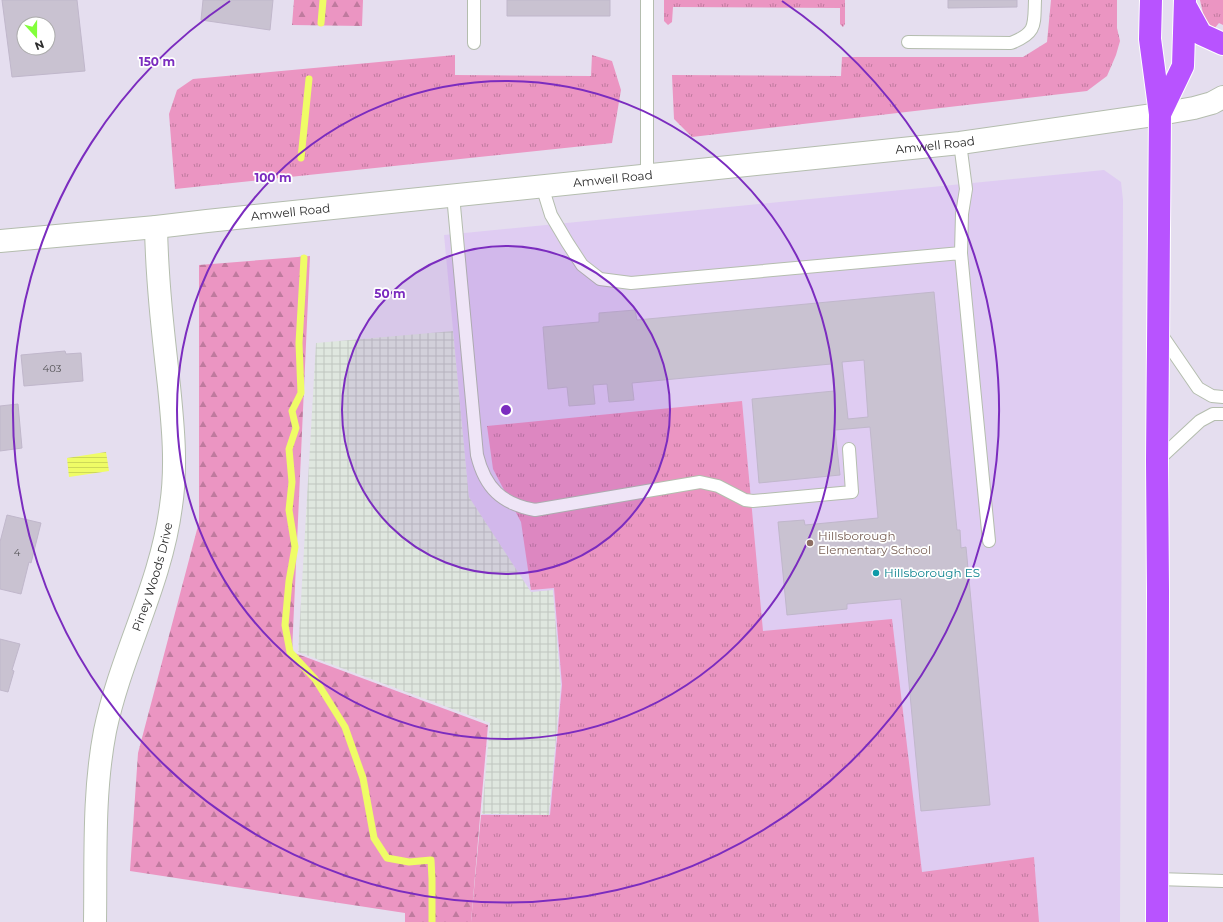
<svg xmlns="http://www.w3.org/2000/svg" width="1223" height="922" font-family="Montserrat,sans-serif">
<defs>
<pattern id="industrial-grid" width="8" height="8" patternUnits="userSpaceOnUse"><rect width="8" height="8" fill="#dfe7df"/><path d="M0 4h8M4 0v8" fill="none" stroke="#c0c6c0"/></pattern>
<pattern id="grass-tufts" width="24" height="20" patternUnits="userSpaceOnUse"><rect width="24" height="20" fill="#eb95c2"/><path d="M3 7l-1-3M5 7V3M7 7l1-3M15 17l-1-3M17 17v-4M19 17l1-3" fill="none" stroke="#bf7a9e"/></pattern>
<pattern id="forest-firs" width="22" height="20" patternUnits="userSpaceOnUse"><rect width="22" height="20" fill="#eb95c2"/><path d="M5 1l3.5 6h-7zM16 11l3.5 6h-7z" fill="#bf7a9e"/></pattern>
<pattern id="water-rules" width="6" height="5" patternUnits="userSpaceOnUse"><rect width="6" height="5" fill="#effc66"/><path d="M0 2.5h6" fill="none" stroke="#cdd859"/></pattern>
</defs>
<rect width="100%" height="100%" fill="#e5deef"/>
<path fill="url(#industrial-grid)" d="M453 331 469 497 553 590 561 686 549 815 482 814 490 723 298 652 316 343Z"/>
<path fill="#dfccf2" d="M1104 170 1121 182 1123 200 1120 922H482V814L549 815 561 686 553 590 531 592 469 497 444 235Z"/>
<path fill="url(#grass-tufts)" d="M664 0H845V24L843 27 840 24V8L673 7 672 22 668 25 664 21Z
M1051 0H1117V28L1120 41 1116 55 1107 76 1087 91 692 137 674 119 672 75 841 76 842 57H1023L1047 42Z
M1200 0H1223V25L1219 23 1214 29 1204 18Z
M455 55V75L591 76 592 55 612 61 621 90 612 143 175 189 169 114 177 90 193 79Z
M742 401 763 631 892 619 922 872 1034 857 1039 922H471L481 815H550L562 685 554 588 531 590 521 522 493 469 487 426Z"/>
<path fill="url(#forest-firs)" d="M294 0H363L362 26 292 25Z
M310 256 292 652 488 725 471 922H405V913L130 871 138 753 199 522V265Z"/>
<path fill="url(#water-rules)" d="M106 452 109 471 69 477 67 458Z"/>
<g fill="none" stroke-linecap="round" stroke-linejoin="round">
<path stroke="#effc66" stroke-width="7" d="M321 23 323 0
M301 158 309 79
M304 258 299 343 301 393 292 411 296 428 289 449 292 482 289 510 295 547 289 581 285 625 290 652 315 679 345 727 363 778 374 838 387 858 409 862 431 860 432 879V922"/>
</g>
<path fill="#c9c2d1" stroke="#c0b7cb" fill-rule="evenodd" d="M2 0H77L85 71 12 77ZM24 24H48V48H24Z
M203 0H273L270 30 201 20Z
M507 0H610V16H507Z
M948 0H1017V7L948 8Z
M934 292 957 530H960L961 548 966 547 990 805 921 811 901 599 847 604V609L787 615 778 522 804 520 805 525 878 518 870 427 835 430 840 475 759 483 752 399 834 391 831 364 632 383 634 400 609 402 607 384 593 385 595 404 569 406 567 387 548 389 543 327 599 322V313L635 310 637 320ZM864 360 868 417 848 419 842 362Z
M65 351 66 354 81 353 83 381 24 386 21 355Z
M18 404 22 448 0 451V406Z
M7 515 41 523 31 563 29 562 21 594 0 589V542Z
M0 639 20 644 12 670 14 671 8 692 0 690Z"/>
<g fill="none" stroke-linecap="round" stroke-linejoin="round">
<defs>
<path id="lane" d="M474 0V43
M908 42 1011 43C1037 33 1034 25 1035 0
M647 176V0
M542 186 551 215 567 242 582 265 600 279 631 283 961 253 962 214 966 189 960 143
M453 195 477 455C485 488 502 504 535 510L700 482 718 486 745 500 753 501 852 492 849 449
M961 253 989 541
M1161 334 1198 388 1212 396 1223 397
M1157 461 1200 421 1213 414H1223
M1157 879 1223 881"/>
<g id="street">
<path id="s1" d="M95 922C96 858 93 793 105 731 121 654 161 585 171 506 177 466 173 426 169 386 163 333 157 280 156 227"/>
</g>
<g id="secondary">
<path id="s2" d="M0 241 156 227 207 221 960 143 1160 114 1194 108 1212 103 1223 97"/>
</g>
<path id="primary" d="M1151 0 1150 39 1160 114 1157 461 1158 590 1157 922
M1185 5 1201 34 1223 44
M1160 114 1183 66 1185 0"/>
</defs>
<use href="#lane" stroke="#b4bdae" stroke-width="14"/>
<use href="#street" stroke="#b4bdae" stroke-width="24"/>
<use href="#secondary" stroke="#b4bdae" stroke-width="24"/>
<use href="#primary" stroke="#fff" stroke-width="24"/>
<use href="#lane" stroke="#fff" stroke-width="12"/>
<use href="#street" stroke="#fff" stroke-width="22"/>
<use href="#secondary" stroke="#fff" stroke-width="22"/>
<use href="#primary" stroke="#b853ff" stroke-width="22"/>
</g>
<circle cx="506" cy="410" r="164" fill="#7b2cbf" fill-opacity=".12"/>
<g fill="none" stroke="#7b2cbf" stroke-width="2">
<circle cx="506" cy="410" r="164"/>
<circle cx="506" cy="410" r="329"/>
<path d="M782 1A493 493 0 1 1 230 1"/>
</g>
<circle fill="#8d6e63" stroke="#fff" stroke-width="1.5" cx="810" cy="543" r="4"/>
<circle fill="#0f9aa8" stroke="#fff" stroke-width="1.5" cx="876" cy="573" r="4"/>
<g text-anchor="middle" stroke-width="3.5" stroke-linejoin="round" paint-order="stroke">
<g font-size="10" fill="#535255">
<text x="52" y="372">403</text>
<text x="17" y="556">4</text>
</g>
<g font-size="12" fill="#2c2c2c" stroke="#fff">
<text dy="4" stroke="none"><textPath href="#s2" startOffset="940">Amwell Road</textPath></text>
<text dy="4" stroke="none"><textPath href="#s2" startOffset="616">Amwell Road</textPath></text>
<text dy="4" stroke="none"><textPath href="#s2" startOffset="292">Amwell Road</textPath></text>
<text dy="4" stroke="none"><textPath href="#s1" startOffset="353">Piney Woods Drive</textPath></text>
</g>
<g font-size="12" fill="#785e54" stroke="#fff" text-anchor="start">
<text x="818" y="540">Hillsborough<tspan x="818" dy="14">Elementary School</tspan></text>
</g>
<g font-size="12" fill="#0d838f" stroke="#fff" text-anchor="start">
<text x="884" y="577">Hillsborough ES</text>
</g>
</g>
<circle cx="506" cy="410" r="6" fill="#7b2cbf" stroke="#fff" stroke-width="2"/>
<g font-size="12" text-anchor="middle" font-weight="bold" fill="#7b2cbf" stroke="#fff" stroke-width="3.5" stroke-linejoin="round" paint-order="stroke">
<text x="157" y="66">150 m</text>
<text x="273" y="182">100 m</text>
<text x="390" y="298">50 m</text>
</g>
<g transform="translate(36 36) rotate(159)"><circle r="19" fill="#ffffff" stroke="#ababab"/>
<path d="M0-3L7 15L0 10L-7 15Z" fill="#83ff3b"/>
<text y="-6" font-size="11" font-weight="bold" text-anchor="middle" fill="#2c2c2c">N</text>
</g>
</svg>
